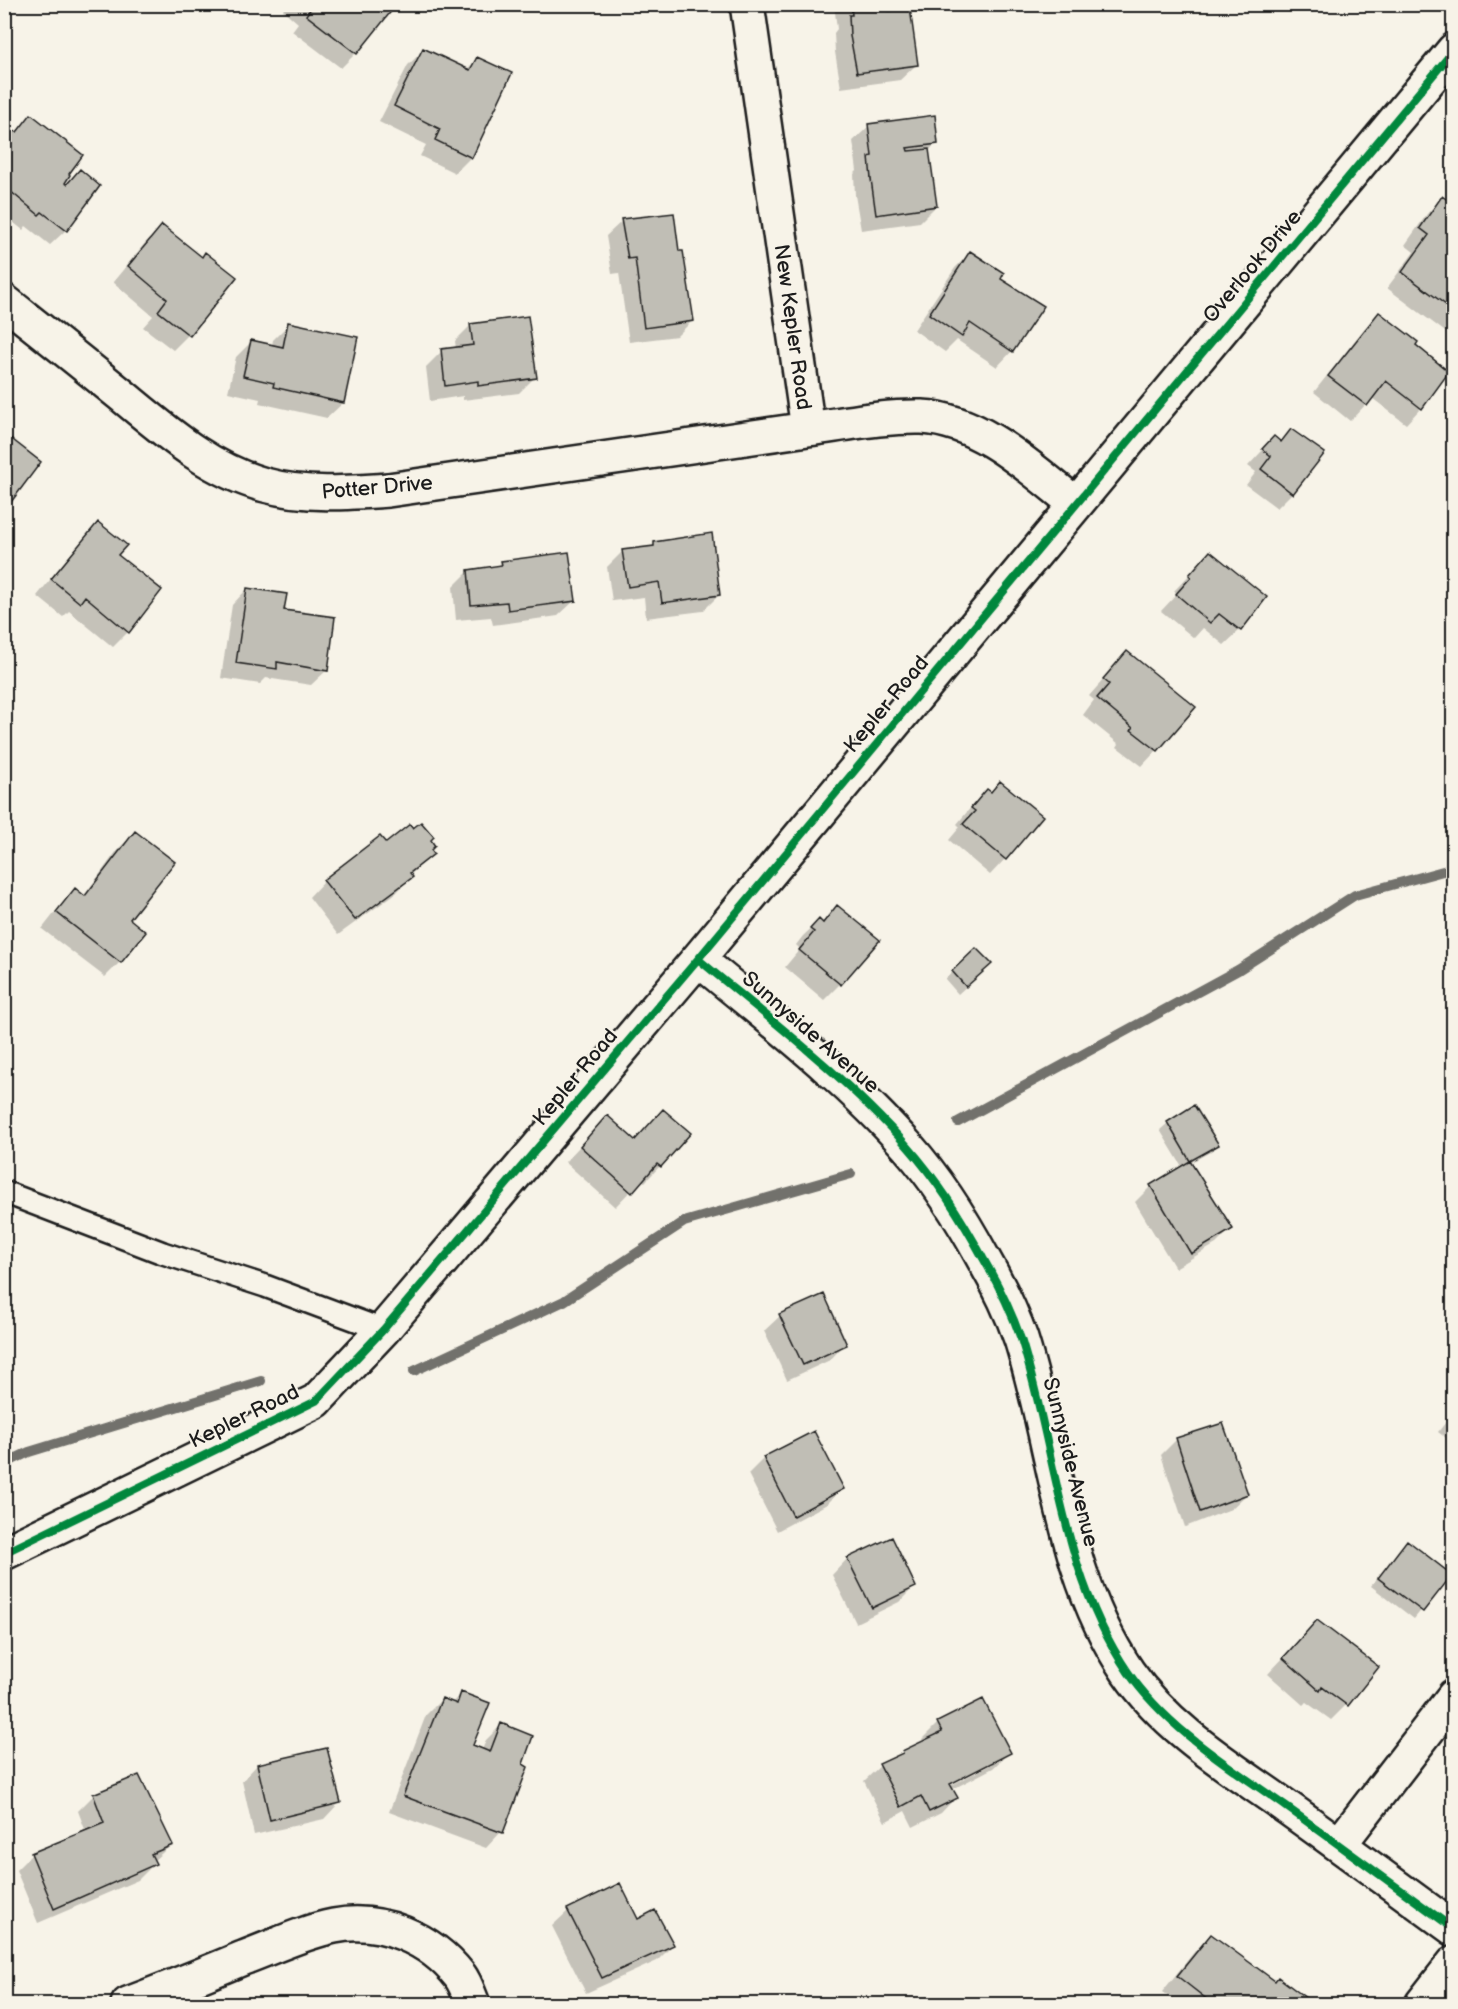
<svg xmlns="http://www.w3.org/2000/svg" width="1458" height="2009" font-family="'Balsamiq Sans',sans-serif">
<rect width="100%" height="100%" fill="#f7f3e8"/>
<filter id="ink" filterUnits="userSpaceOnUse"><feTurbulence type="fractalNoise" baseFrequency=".0167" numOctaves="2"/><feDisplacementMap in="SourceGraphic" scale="12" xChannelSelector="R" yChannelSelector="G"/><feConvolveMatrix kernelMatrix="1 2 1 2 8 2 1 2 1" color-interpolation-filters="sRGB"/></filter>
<g filter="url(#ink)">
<path fill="#0003" fill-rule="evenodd" d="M288 4H395L356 53 341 68 292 31 298 23 283 10Z
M834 4H887L888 12 916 65 900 80 841 88 835 52 834 33 837 29Z
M424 50 466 70 478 59 471 157 455 173 420 156 426 145 379 122 408 65Z
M32 116 63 183 66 230 50 245 26 226 23 230 4 215V144Z
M869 126 936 143 928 152 936 206 920 222 861 230 855 195 854 174 857 171 853 141Z
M1442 198 1450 203 1454 198V329L1448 334 1387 288 1414 252 1405 245 1427 214Z
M622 221 678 253 692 321 677 336 629 342 619 273 612 274 606 236Z
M162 227 201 258 235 277 188 335 173 350 143 327 153 316 113 282 146 242Z
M970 253 999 279 1042 307 1012 351 997 367 957 340 945 352 914 330 955 268Z
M1379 314 1413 346 1421 408 1406 424 1372 398 1350 421 1314 392 1364 329Z
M289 324 343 403 327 418 259 403 260 399 228 392 236 357 251 342 272 346 273 340Z
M471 325 535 377 519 393 463 400V396L430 401 426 367 442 351 456 349 455 341Z
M1291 431 1292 493 1277 508 1246 485 1256 472 1248 466 1274 438 1279 443Z
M98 524 116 555 128 632 113 647 69 611 63 617 37 596 83 539Z
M654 544 719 595 703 611 646 618 644 597 612 601 607 567 623 551 650 548Z
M1210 553 1240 630 1224 645 1203 628 1194 638 1161 611 1177 594 1174 591Z
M502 562 574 601 558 616 493 625 491 617 456 620 453 587 469 571 496 568Z
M247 589 283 612 327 670 311 685 266 678 260 684 221 678 232 605Z
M1127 653 1157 750 1142 766 1117 747 1119 744 1083 715 1094 700 1089 696Z
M1000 783 1005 859 990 875 949 840 960 827 957 824 972 806 987 791 989 793Z
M135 833 128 920 120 962 105 977 42 929 60 906 75 890 83 897 119 848Z
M429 840V850L432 854 410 875 411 877 396 893 338 935 309 897 324 881 386 845Z
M838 907 840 984 824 1000 785 967 800 949 796 945 803 936 819 921 821 924Z
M976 951 983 971 958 994 945 979Z
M607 1117 660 1166 645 1182 641 1180 615 1207 565 1162Z
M1168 1123 1217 1145 1210 1152 1190 1163 1231 1229 1216 1244 1175 1268 1135 1202 1151 1186 1183 1168 1160 1130Z
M780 1316 845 1344 830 1360 787 1380 764 1331Z
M1454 1412V1444L1438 1432Z
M1177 1439 1247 1494 1231 1509 1185 1527 1161 1455Z
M764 1458 842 1489 827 1504 777 1531 748 1474Z
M891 1539 914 1587 899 1602 856 1623 832 1575 847 1559Z
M1400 1550 1450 1575 1414 1619 1371 1586Z
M1302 1638 1346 1705 1331 1720 1306 1702 1303 1705 1268 1674Z
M461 1693 471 1746 482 1750 486 1740 501 1725V1832L486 1848 389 1812 426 1715 442 1699 452 1703Z
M938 1723 1009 1753 993 1768 951 1790 956 1797 941 1813 913 1827 905 1811 885 1822 864 1781 880 1766 924 1742 922 1739ZM992 1761V1764L944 1789 942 1786Z
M257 1765 339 1803 324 1819 254 1835 242 1781Z
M94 1795 171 1845 153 1861 154 1864 138 1880 38 1923 16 1870 32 1854 86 1832 78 1811Z
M568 1911 637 1921 673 1945 657 1961 586 1993 552 1926Z
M1211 1936 1275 1983 1307 2001 1305 2004H1178L1162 1992 1195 1951Z
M1017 1999 1021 2004H1010Z"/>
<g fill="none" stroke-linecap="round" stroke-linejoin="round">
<path stroke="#72716c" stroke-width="10" d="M958 1122 1238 970 1355 895 1454 868
M414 1371 564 1301 684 1222 851 1174
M4 1464 29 1452 261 1381"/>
</g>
<path fill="#c0beb5" stroke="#1c1c1c" stroke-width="1.5" d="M310 4H397L357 54 306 15 312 7Z
M851 4H888L889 11 910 8 918 65 857 73 850 36 849 15H852Z
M423 48 470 70 477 57 512 73 472 158 435 140 440 129 394 106Z
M31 114 83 155 69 174 70 175 65 183 67 184 80 169 100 186 67 231 42 212 39 215 4 186V144L15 131 17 132Z
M935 115 938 144 907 148 908 151 929 149 937 206 876 215 871 179 869 157 872 156 868 124Z
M1442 196 1452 203 1454 201V311L1402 272 1429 235 1420 228Z
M674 213 679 251H683L694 321 644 328 635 258 628 259 621 219Z
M162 225 202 257 205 252 237 277 190 336 158 311 167 299 128 266Z
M970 251 1004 273 1001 279 1044 306 1013 352 970 323 962 337 929 314Z
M1379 312 1418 342 1416 345 1449 372 1422 409 1386 381 1367 406 1328 376Z
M528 316 537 378 478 386V381L445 386 441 349 473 345 470 324Z
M288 322 358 337 344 403 273 387 274 383 243 376 251 340 283 347Z
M1291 429 1325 453 1293 494 1261 469 1271 456 1262 449 1274 436 1281 442Z
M4 433 41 462 8 506 4 502Z
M98 522 127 545 118 555 162 590 129 633 85 596 80 603 51 579Z
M712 533 720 595 662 603 659 582 628 587 622 550 654 546V542Z
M1210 551 1267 597 1241 631 1219 614 1210 623 1176 594 1191 577 1189 575Z
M569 552 576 601 508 610 507 602 471 605 468 570 502 565 501 561Z
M247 588 287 594 284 610 335 617 328 671 277 662V669L236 663Z
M1127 651 1196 707 1158 751 1131 730 1133 728 1097 698 1109 684 1103 679Z
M1000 781 1043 816 1006 860 963 824 975 811 971 808 987 789 991 792Z
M421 822 434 837 431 840 435 846 431 850 434 854 410 873 413 877 355 920 323 880 380 836 386 843 410 824 413 828Z
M135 831 175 862 130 919 146 932 121 963 56 912 75 888 85 896Z
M837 905 880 940 841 985 799 950 814 932 810 929 819 919 823 923Z
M976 948 992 964 966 987 952 971Z
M1194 1105 1219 1145 1190 1161 1167 1122Z
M663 1109 691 1133 661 1167 657 1164 632 1193 580 1146 607 1115 635 1140Z
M1190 1161 1233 1229 1191 1254 1150 1185Z
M824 1294 847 1345 803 1365 779 1314Z
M1223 1423 1248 1494 1200 1512 1176 1438Z
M814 1431 844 1489 793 1516 763 1457Z
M892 1537 916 1587 872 1608 847 1558Z
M1407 1540 1452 1575 1423 1612 1378 1578Z
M1317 1620 1379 1667 1348 1706 1322 1687 1320 1691 1283 1658Z
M461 1692 490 1703 473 1745 490 1752 501 1723 533 1736 523 1764 528 1767 503 1833 403 1796 442 1698 457 1704Z
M983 1699 1011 1753 950 1784 958 1798 929 1812 921 1796 901 1807 879 1764 903 1753 902 1751 942 1732 937 1722Z
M327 1748 341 1803 270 1820 257 1764Z
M139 1775 173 1845 151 1854 156 1864 54 1909 31 1853 104 1823 93 1794Z
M620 1883 638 1919 655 1910 674 1945 602 1978 567 1909Z
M1211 1934 1275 1981 1278 1977 1310 2001 1307 2004H1213L1177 1976Z"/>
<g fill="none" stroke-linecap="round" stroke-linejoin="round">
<defs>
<path id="service" d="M4 1192 163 1253 265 1286 383 1330"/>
<path id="minor" d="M747 4 808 429C845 424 884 416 922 417 981 420 1031 469 1076 504
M4 301C43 332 81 362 119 393 163 429 208 470 265 485 305 496 347 493 388 490L808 429
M698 959C770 1019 846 1077 908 1147 937 1180 962 1219 983 1258 998 1284 1011 1310 1021 1339 1056 1449 1061 1574 1128 1672 1168 1730 1232 1768 1288 1808 1344 1848 1399 1889 1454 1929
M4 1553 316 1401 383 1330 698 959 1454 50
M1339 1845 1454 1696
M128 2004C167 1989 205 1974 243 1958 273 1947 303 1932 334 1926 381 1917 430 1938 460 1976 466 1984 469 1995 473 2004
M1422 2004 1454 1963"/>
</defs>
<use href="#service" stroke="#1c1c1c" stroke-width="26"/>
<use href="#minor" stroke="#1c1c1c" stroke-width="38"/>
<use href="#service" stroke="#f7f3e8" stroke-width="21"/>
<use href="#minor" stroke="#f7f3e8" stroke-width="33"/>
<defs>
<path id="cycleway" d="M698 959C770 1019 846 1077 908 1147 937 1180 962 1219 983 1258 998 1284 1011 1310 1021 1339 1056 1449 1061 1574 1128 1672 1168 1730 1232 1768 1288 1808 1344 1848 1399 1889 1454 1929
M4 1553 316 1401 383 1330 698 959 1454 50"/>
</defs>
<use href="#cycleway" stroke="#f7f3e8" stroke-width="11"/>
<use href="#cycleway" stroke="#00873e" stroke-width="8"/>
</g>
</g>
<g text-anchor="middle" stroke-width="4.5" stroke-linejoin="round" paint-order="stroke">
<g font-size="21" fill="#1c1c1c" stroke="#f7f3e8">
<text transform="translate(1252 266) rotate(-50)" y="7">Overlook Drive</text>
<text transform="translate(793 327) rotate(82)" y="7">New Kepler Road</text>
<text transform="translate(377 487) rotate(-5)" y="7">Potter Drive</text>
<text transform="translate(886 704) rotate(-50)" y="7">Kepler Road</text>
<text transform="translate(811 1032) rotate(41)" y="7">Sunnyside Avenue</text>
<text transform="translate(575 1077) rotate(-50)" y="7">Kepler Road</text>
<text transform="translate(244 1416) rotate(-26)" y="7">Kepler Road</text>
<text transform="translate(1071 1462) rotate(76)" y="7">Sunnyside Avenue</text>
</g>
</g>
<rect width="1458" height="2009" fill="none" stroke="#f7f3e8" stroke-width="24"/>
<rect x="12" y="12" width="1434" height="1985" fill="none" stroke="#1c1c1c" stroke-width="2" filter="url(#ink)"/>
</svg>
